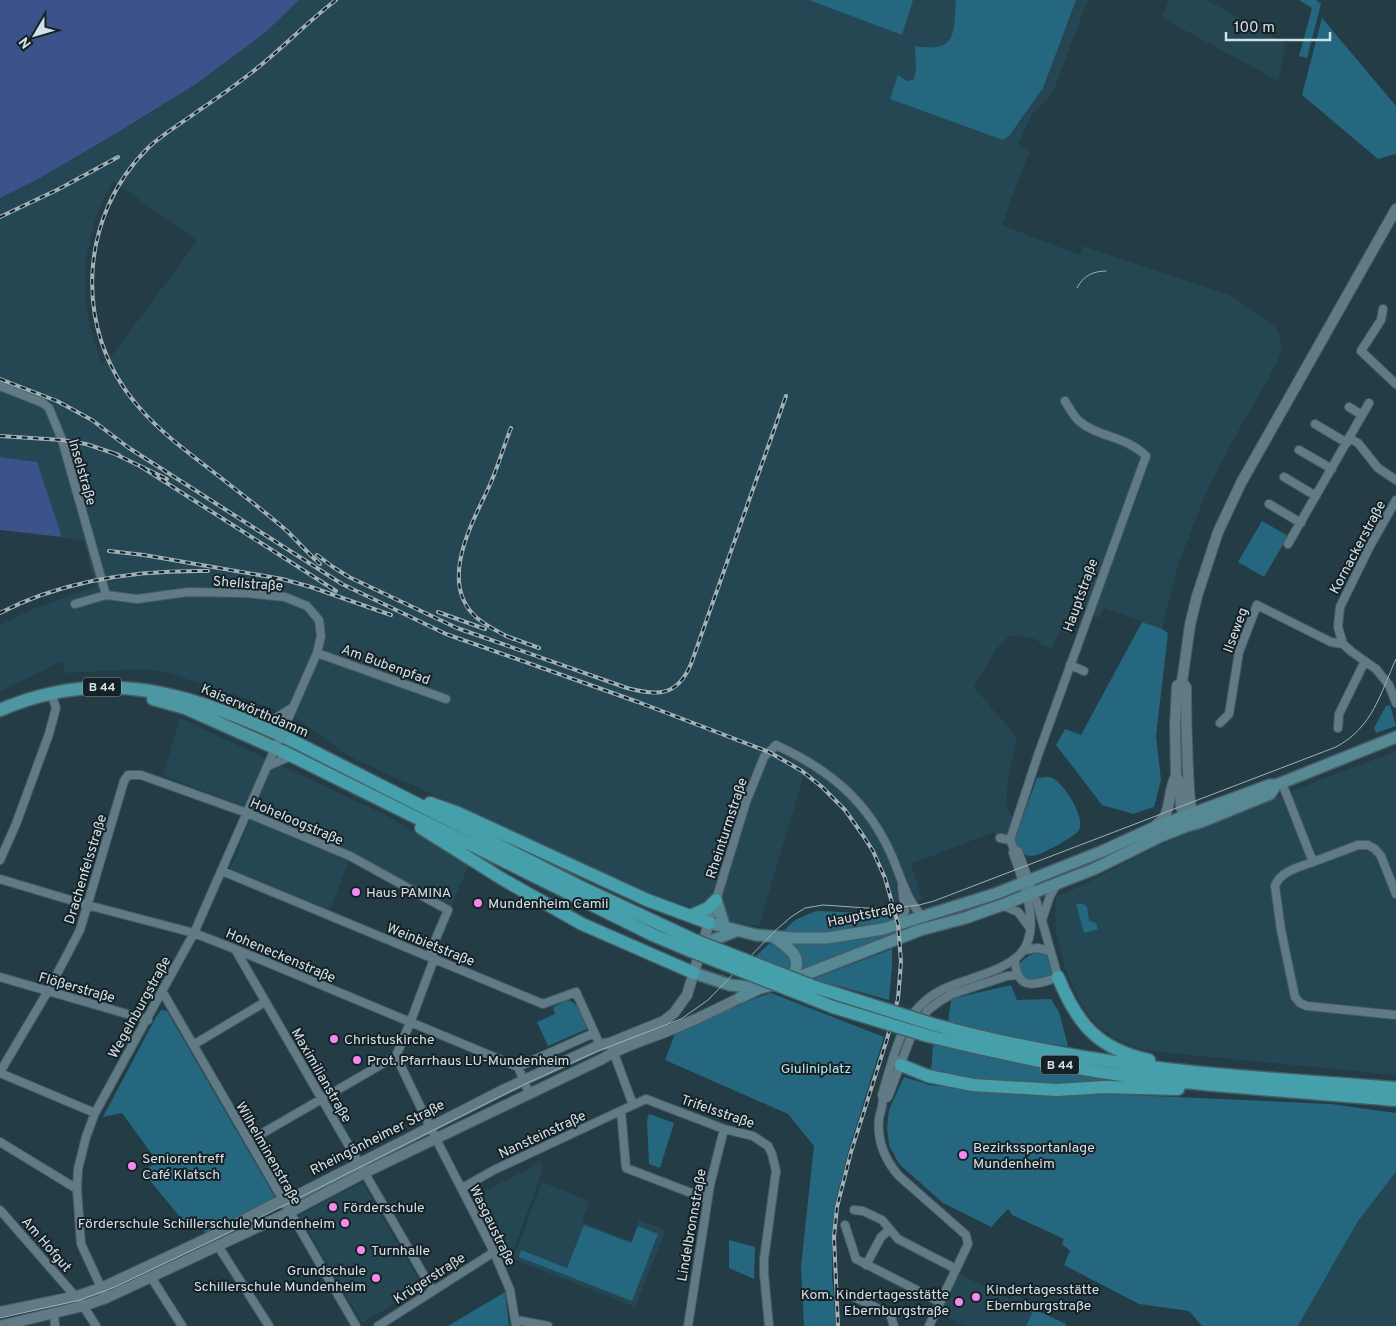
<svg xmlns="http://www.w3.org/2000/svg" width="1396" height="1326" font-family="Overpass,sans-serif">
<rect width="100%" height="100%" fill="#233c45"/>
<path fill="#254653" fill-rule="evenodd" d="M299 0H1088L1053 92 1031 116 1018 145 1029 152 1002 225 1080 255 1083 246 1232 296 1273 325 1279 334 1282 345 1277 363 1235 437 1207 491 1179 562 1162 629 1104 608 1100 618 1076 609 1068 634 1059 631 1052 649 1042 645 1035 638 1034 639 1019 635 1008 637 997 648 974 687 1017 738 1009 773 1006 804 1016 827 1012 839H997L994 832 911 864 923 900 890 901 883 880H888L880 860 868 840 842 804 805 771 759 926 733 922 647 892 350 757 296 718 244 698 169 673 143 669 65 673 63 661 0 691V625L28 611 95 587 84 541 62 537 37 462 0 457V198L40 178 120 131 196 84 266 32ZM113 181 197 241 110 358 101 363 89 323 85 298 86 259 95 220 101 204Z
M1169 0H1207L1286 44 1278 81 1162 18Z
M180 718 386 815 469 865 450 909 351 855 330 910 230 869 254 810 163 776Z
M1394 752 1396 753V1075L1148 1051 1134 1047 1113 1037 1096 1024 1081 1005 1064 966 1056 932 1055 913 1056 897 1083 885 1155 847 1317 781Z
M538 1161 542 1164 543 1168 516 1244 513 1249 507 1251 501 1249 497 1245 473 1196V1192L475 1189H479L482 1192 532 1167 534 1163Z
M1396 1172V1326H1298L1358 1221Z
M362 1182 423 1287 362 1323 299 1215Z
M542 1182 590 1201 582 1222 631 1241 639 1220 666 1230 635 1307 513 1259Z
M959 1274 1011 1300 1014 1294 1036 1305 1026 1326H965L940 1314Z"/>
<path fill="#25677e" d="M809 0H913L902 35Z
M956 0H1076L1043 88 1009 136 1003 140 890 99 898 75 907 81 913 80 916 71 915 46C958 53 953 34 956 0Z
M1299 0H1316L1321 4 1307 58 1299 56 1312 8Z
M1322 18 1396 106V154L1378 159 1302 95Z
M1262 521 1288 536 1264 577 1238 562Z
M1142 622 1162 629 1168 633 1156 736 1161 780 1154 807 1133 814 1102 805 1056 745 1065 729 1081 735Z
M1390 705 1396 726 1376 733 1374 728 1386 706Z
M1037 778C1041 778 1048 776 1052 778 1064 783 1086 818 1079 830 1075 837 1039 856 1032 856 1025 856 1020 852 1014 849L1013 844Z
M1076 904H1083L1087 907 1089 921 1096 923 1098 929 1084 933Z
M816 911 893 914 895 922 820 934H780L795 920Z
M896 929 897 934 801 972 790 944 791 942Z
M771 942 779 945 793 957 792 971 755 957Z
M892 949V968L889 1000 813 979Z
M1038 952 1048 955 1052 964V974L1046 979 1029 981C1009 967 1022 958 1038 952Z
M1011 985 1017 1000 1051 999 1059 1012 1068 1046 1012 1039 948 1023 951 999Z
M771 993 884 1037 849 1149 835 1205 832 1238V1276L836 1326H804L801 1266 814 1146 788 1114 665 1060 675 1034C707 1020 738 1003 771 993Z
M567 1000C581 1003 583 1018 587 1029L548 1046 537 1022 555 1014 553 1007Z
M161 1010 167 1011 275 1197 207 1236 196 1216 184 1222 143 1172 157 1161 122 1113 103 1117 156 1017Z
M933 1045 1129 1081C1064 1085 995 1088 931 1072Z
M904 1077 930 1085 1062 1095 1107 1094 1331 1104 1396 1113V1172L1358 1221 1298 1326H1202L1189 1311 1139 1304 1064 1265 1070 1251 1062 1244 1064 1239 1012 1215 1008 1209 991 1227 943 1203 899 1164 889 1145 887 1128 889 1110Z
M649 1114 674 1123 660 1168 649 1164 647 1120Z
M584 1225 631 1243 638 1226 658 1234 632 1301 519 1257 521 1250 567 1268Z
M729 1240 755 1247 754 1279 729 1268Z
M505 1292 509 1326H448Z
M1034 1309 1066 1324 1065 1326H1026Z"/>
<path fill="#3c528a" d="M0 0H299L266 32 196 84 120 131 40 178 0 198Z
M0 457 37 462 62 537 0 530Z"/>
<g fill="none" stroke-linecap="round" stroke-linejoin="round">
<defs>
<path id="minor" d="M1383 309 1381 320 1361 351 1396 384
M0 386 43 403 49 408 62 440 106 595
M1349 407 1362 415
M1315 424 1347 443
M1349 438 1358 443 1378 468 1396 480
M1299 450 1332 469
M1284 477 1316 496
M1396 500 1370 546 1340 607 1338 627 1343 644 1352 652 1376 669 1389 685 1396 703
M1269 504 1301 523
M1288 544 1369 403
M75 604 106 595 137 599 188 592 245 593 285 597 307 606 319 620 321 636 317 653 194 933 95 1113 86 1137 78 1169 77 1189 81 1244 106 1298
M317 653 446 699
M1070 665 1084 671
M1220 723 1229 714 1239 652 1257 605 1331 642 1343 644
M255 724 276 718 292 708
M1338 728 1339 714 1365 661
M268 766 291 756
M1282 783 1313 862C1300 867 1280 871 1275 886L1281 930 1295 997 1300 1003 1307 1006 1396 1015
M1010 840 1038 755 1146 456C1126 436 1097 437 1079 421 1073 416 1069 407 1065 401
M1014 849 1018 851 1037 903 1058 977C1035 986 1016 991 1015 959
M0 860 16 824 49 734 56 708 53 699
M1313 862 1358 845H1368L1375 849 1381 856 1396 894
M222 871 543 1004 576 992 600 1045
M0 879 87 905 194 933 235 949 518 1067 529 1093
M1002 905 1018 912 1030 928
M1042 920 1050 896 1057 884
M709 923 746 802 764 757 776 745C828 769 867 800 891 854 901 876 906 901 924 918
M900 924 905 911 902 887
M235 949 433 1291
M1024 950 1038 948 1050 951
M0 977 148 1020
M162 991 356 1326
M193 1045 265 1002
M612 1048 633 1105
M396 1056 436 1139 494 1252 510 1290 516 1326
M893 1058 882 1095C885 1103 880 1111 879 1119 877 1140 885 1160 899 1176L966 1235 968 1244 929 1326
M896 1060 893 1058C900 1036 907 1017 924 1002 939 988 957 984 976 977 990 972 1005 967 1017 957 1045 934 1023 881 1013 853L1014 849 1010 840 1000 838
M518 1067 594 1033
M0 1072 48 991 80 930 124 781 128 775H141L247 813 350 856 448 910 431 950 434 959 410 1023 396 1056 249 1141
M0 1073 95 1113
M883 1100 888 1097 912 1034 928 1010 940 1001 952 994 1007 976 1018 975
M621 1111 626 1168 707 1199
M0 1142 77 1189
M462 1188 494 1170 646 1099 724 1129 753 1136 768 1146 772 1154 776 1171 764 1259V1274L769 1326
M0 1210 75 1296
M854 1210 863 1211 882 1220 898 1239 956 1269
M845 1225 856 1259 940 1302
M218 1246 269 1326
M866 1265 881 1237 889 1230
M151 1277 182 1326
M854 1297 890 1314 894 1326
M80 1301 96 1326
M54 1313 55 1326
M516 1320 548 1326
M378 1326 494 1252
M688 1326 710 1185 724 1129"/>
<path id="tertiary" d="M1182 682 1186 687C1186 721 1187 755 1189 789 1189 797 1193 813 1190 819
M1186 823 1181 807 1179 781 1176 776 1175 725 1177 686 1182 682 1190 625 1197 596 1218 532 1241 483 1396 209
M1153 828C1157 824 1162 820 1165 816 1171 803 1169 788 1176 776
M0 1312 77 1296 101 1288 208 1238 276 1203 284 1202 503 1090 600 1045 610 1043 664 1021 674 1013 687 995 709 923
M0 1326 83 1306 106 1298 290 1212 364 1173 602 1059C623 1046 648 1039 670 1030 695 1020 718 1009 741 997"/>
<path id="secondary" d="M716 900 725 928
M709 923 756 935 793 938H827L883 929 995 894 1103 851 1153 828 1270 785H1276L1396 737
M775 938C793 951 804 958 791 980
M703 944 736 931
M694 973 730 985 758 988
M741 997 760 988 791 980 920 930 965 918 1002 905 1094 869 1159 837 1187 826 1201 822 1270 794 1276 785"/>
<path id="primary" d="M153 699 185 708 284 752
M0 710C106 664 195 695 293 741"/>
<path id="trunk" d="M293 741 583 888 694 940
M284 752 653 935 691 951
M430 803 458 813 647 900 709 923
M421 828 504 880 582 924 694 973
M690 916 708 908 716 900
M1058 977C1077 1024 1098 1049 1149 1060
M932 1024C1006 1045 1082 1058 1158 1068 1237 1078 1317 1081 1396 1088
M928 1036C994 1052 1061 1067 1129 1076 1217 1087 1307 1092 1396 1100
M901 1065 928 1076 973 1085 1057 1090 1105 1087 1178 1089"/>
</defs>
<use href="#minor" stroke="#465b63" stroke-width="10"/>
<use href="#tertiary" stroke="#465b63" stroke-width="12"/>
<use href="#secondary" stroke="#465b63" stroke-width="14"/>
<use href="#primary" stroke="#465b63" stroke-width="15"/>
<use href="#trunk" stroke="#465b63" stroke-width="15"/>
<use href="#minor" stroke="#617b86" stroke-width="8"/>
<use href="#tertiary" stroke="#617b86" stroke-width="10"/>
<use href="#secondary" stroke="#568994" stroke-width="11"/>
<use href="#primary" stroke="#4c97a2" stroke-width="12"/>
<use href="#trunk" stroke="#45a0ab" stroke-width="12"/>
<path stroke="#9fb1b8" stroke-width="1" d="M1077 288C1083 276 1093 271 1106 271
M0 1318 80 1300 115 1287 253 1221 525 1084 598 1051 681 1019 708 1000 776 930 791 917 805 908 823 905 867 908H894L919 905 934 901 1336 747C1373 727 1380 694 1396 659"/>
<defs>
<path id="rail" d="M0 217 59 189 118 157
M0 379 57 401 92 420 129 448 342 584 446 634 638 702 769 752 802 771 822 787 845 810 862 834 873 851 885 878 898 924 901 962 898 999 887 1039 851 1152 837 1207 834 1237 838 1326
M511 428C503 448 497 470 488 489 471 525 438 584 477 618 488 627 500 633 513 639
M0 436 62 440 86 444 119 455
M113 453 140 466 336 591
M140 466 167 479
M109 551 144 555 282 579 311 587 391 615
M317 555 333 567 349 577 457 628 627 688C657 696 677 697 691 664L786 396
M320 564C308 553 298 542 287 531 269 515 249 500 230 485 199 460 163 436 137 405 73 331 78 216 149 147 164 133 182 123 198 111 216 99 234 86 251 73 281 50 306 23 336 0
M438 612 485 629
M0 613C63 580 138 570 208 571
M506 636 539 648"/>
</defs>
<use href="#rail" stroke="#9fb1b8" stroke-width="4"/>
<use href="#rail" stroke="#162125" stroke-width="2" stroke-dasharray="5.5" stroke-linecap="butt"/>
<defs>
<path id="trunk-bridge" d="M694 940 815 987 932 1024
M691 951 833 1007 928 1036"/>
</defs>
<use href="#trunk-bridge" stroke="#465b63" stroke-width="15" stroke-linecap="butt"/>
<use href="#trunk-bridge" stroke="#45a0ab" stroke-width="12"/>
</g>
<g fill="#f489ef" stroke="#162125" stroke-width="2">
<circle cx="356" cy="892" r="5"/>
<circle cx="478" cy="903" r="5"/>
<circle cx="334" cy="1039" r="5"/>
<circle cx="357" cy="1060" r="5"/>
<circle cx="963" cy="1155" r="5"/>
<circle cx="132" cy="1166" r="5"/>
<circle cx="333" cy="1207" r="5"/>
<circle cx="345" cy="1223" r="5"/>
<circle cx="361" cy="1250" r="5"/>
<circle cx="376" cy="1278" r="5"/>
<circle cx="976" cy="1297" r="5"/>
<circle cx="959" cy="1302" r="5"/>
</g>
<g text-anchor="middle" stroke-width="4" stroke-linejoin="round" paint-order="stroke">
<g fill="#162125" stroke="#9aa7ad" stroke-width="1">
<rect x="83" y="677.5" width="38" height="19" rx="4"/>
<rect x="1041" y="1055.5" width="38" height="19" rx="4"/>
</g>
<g font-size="12" font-weight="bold" fill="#d2e0e7">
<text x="102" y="691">B 44</text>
<text x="1060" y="1069">B 44</text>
</g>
<g font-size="14" fill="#d2e0e7" stroke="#162125">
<text transform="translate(83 472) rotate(74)" y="5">Inselstraße</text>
<text transform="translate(1357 547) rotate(-62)" y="5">Kornackerstraße</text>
<text transform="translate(248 583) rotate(4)" y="5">Shellstraße</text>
<text transform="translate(1080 595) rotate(-70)" y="5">Hauptstraße</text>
<text transform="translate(1235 630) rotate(-70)" y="5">Ilseweg</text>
<text transform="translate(386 664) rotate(20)" y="5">Am Bubenpfad</text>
<text transform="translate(255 710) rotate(23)" y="5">Kaiserwörthdamm</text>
<text transform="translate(297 821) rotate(23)" y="5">Hoheloogstraße</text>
<text transform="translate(726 828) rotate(-72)" y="5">Rheinturmstraße</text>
<text transform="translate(85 869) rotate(-73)" y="5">Drachenfelsstraße</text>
<text transform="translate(865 914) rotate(-12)" y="5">Hauptstraße</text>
<text transform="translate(431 944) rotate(22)" y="5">Weinbietstraße</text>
<text transform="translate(281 955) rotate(23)" y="5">Hoheneckenstraße</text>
<text transform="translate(77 987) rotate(16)" y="5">Flößerstraße</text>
<text transform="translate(139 1007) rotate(-61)" y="5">Wegelnburgstraße</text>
<text transform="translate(322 1075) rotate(60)" y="5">Maximilianstraße</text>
<text transform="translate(718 1111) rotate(19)" y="5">Trifelsstraße</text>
<text transform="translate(542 1134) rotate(-25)" y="5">Nansteinstraße</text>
<text transform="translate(377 1137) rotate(-27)" y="5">Rheingönheimer Straße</text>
<text transform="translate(269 1153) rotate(60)" y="5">Wilhelminenstraße</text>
<text transform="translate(493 1225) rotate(64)" y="5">Wasgaustraße</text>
<text transform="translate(691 1225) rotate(-80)" y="5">Lindelbronnstraße</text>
<text transform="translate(47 1244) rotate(49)" y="5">Am Hofgut</text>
<text transform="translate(429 1278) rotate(-33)" y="5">Krügerstraße</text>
</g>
<g font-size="14" fill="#d2e0e7" stroke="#162125" text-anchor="start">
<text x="366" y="897">Haus PAMINA</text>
<text x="488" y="908">Mundenheim Camii</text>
<text x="344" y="1044">Christuskirche</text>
<text x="367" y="1065">Prot. Pfarrhaus LU-Mundenheim</text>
<text x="973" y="1152">Bezirkssportanlage<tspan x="973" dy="16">Mundenheim</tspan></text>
<text x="142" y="1163">Seniorentreff<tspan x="142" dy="16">Café Klatsch</tspan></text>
<text x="343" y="1212">Förderschule</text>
<text x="335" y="1228" text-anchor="end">Förderschule Schillerschule Mundenheim</text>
<text x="371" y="1255">Turnhalle</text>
<text x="366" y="1275" text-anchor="end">Grundschule<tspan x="366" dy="16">Schillerschule Mundenheim</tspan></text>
<text x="986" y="1294">Kindertagesstätte<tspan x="986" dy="16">Ebernburgstraße</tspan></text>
<text x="949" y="1299" text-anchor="end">Kom. Kindertagesstätte<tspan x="949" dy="16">Ebernburgstraße</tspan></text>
</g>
<g font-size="14" fill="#b8e2f4" stroke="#162125">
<text x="816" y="1073">Giuliniplatz</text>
</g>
</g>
<g transform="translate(35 35) rotate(232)" stroke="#162125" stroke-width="4" paint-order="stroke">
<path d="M0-4L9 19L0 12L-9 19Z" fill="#d2e0e7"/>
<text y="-8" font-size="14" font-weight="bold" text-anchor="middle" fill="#d2e0e7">N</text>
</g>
<path d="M1226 32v8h104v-8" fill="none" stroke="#d2e0e7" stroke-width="2.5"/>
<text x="1234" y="32" font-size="15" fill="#d2e0e7" stroke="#162125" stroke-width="4" paint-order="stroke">100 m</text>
</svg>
